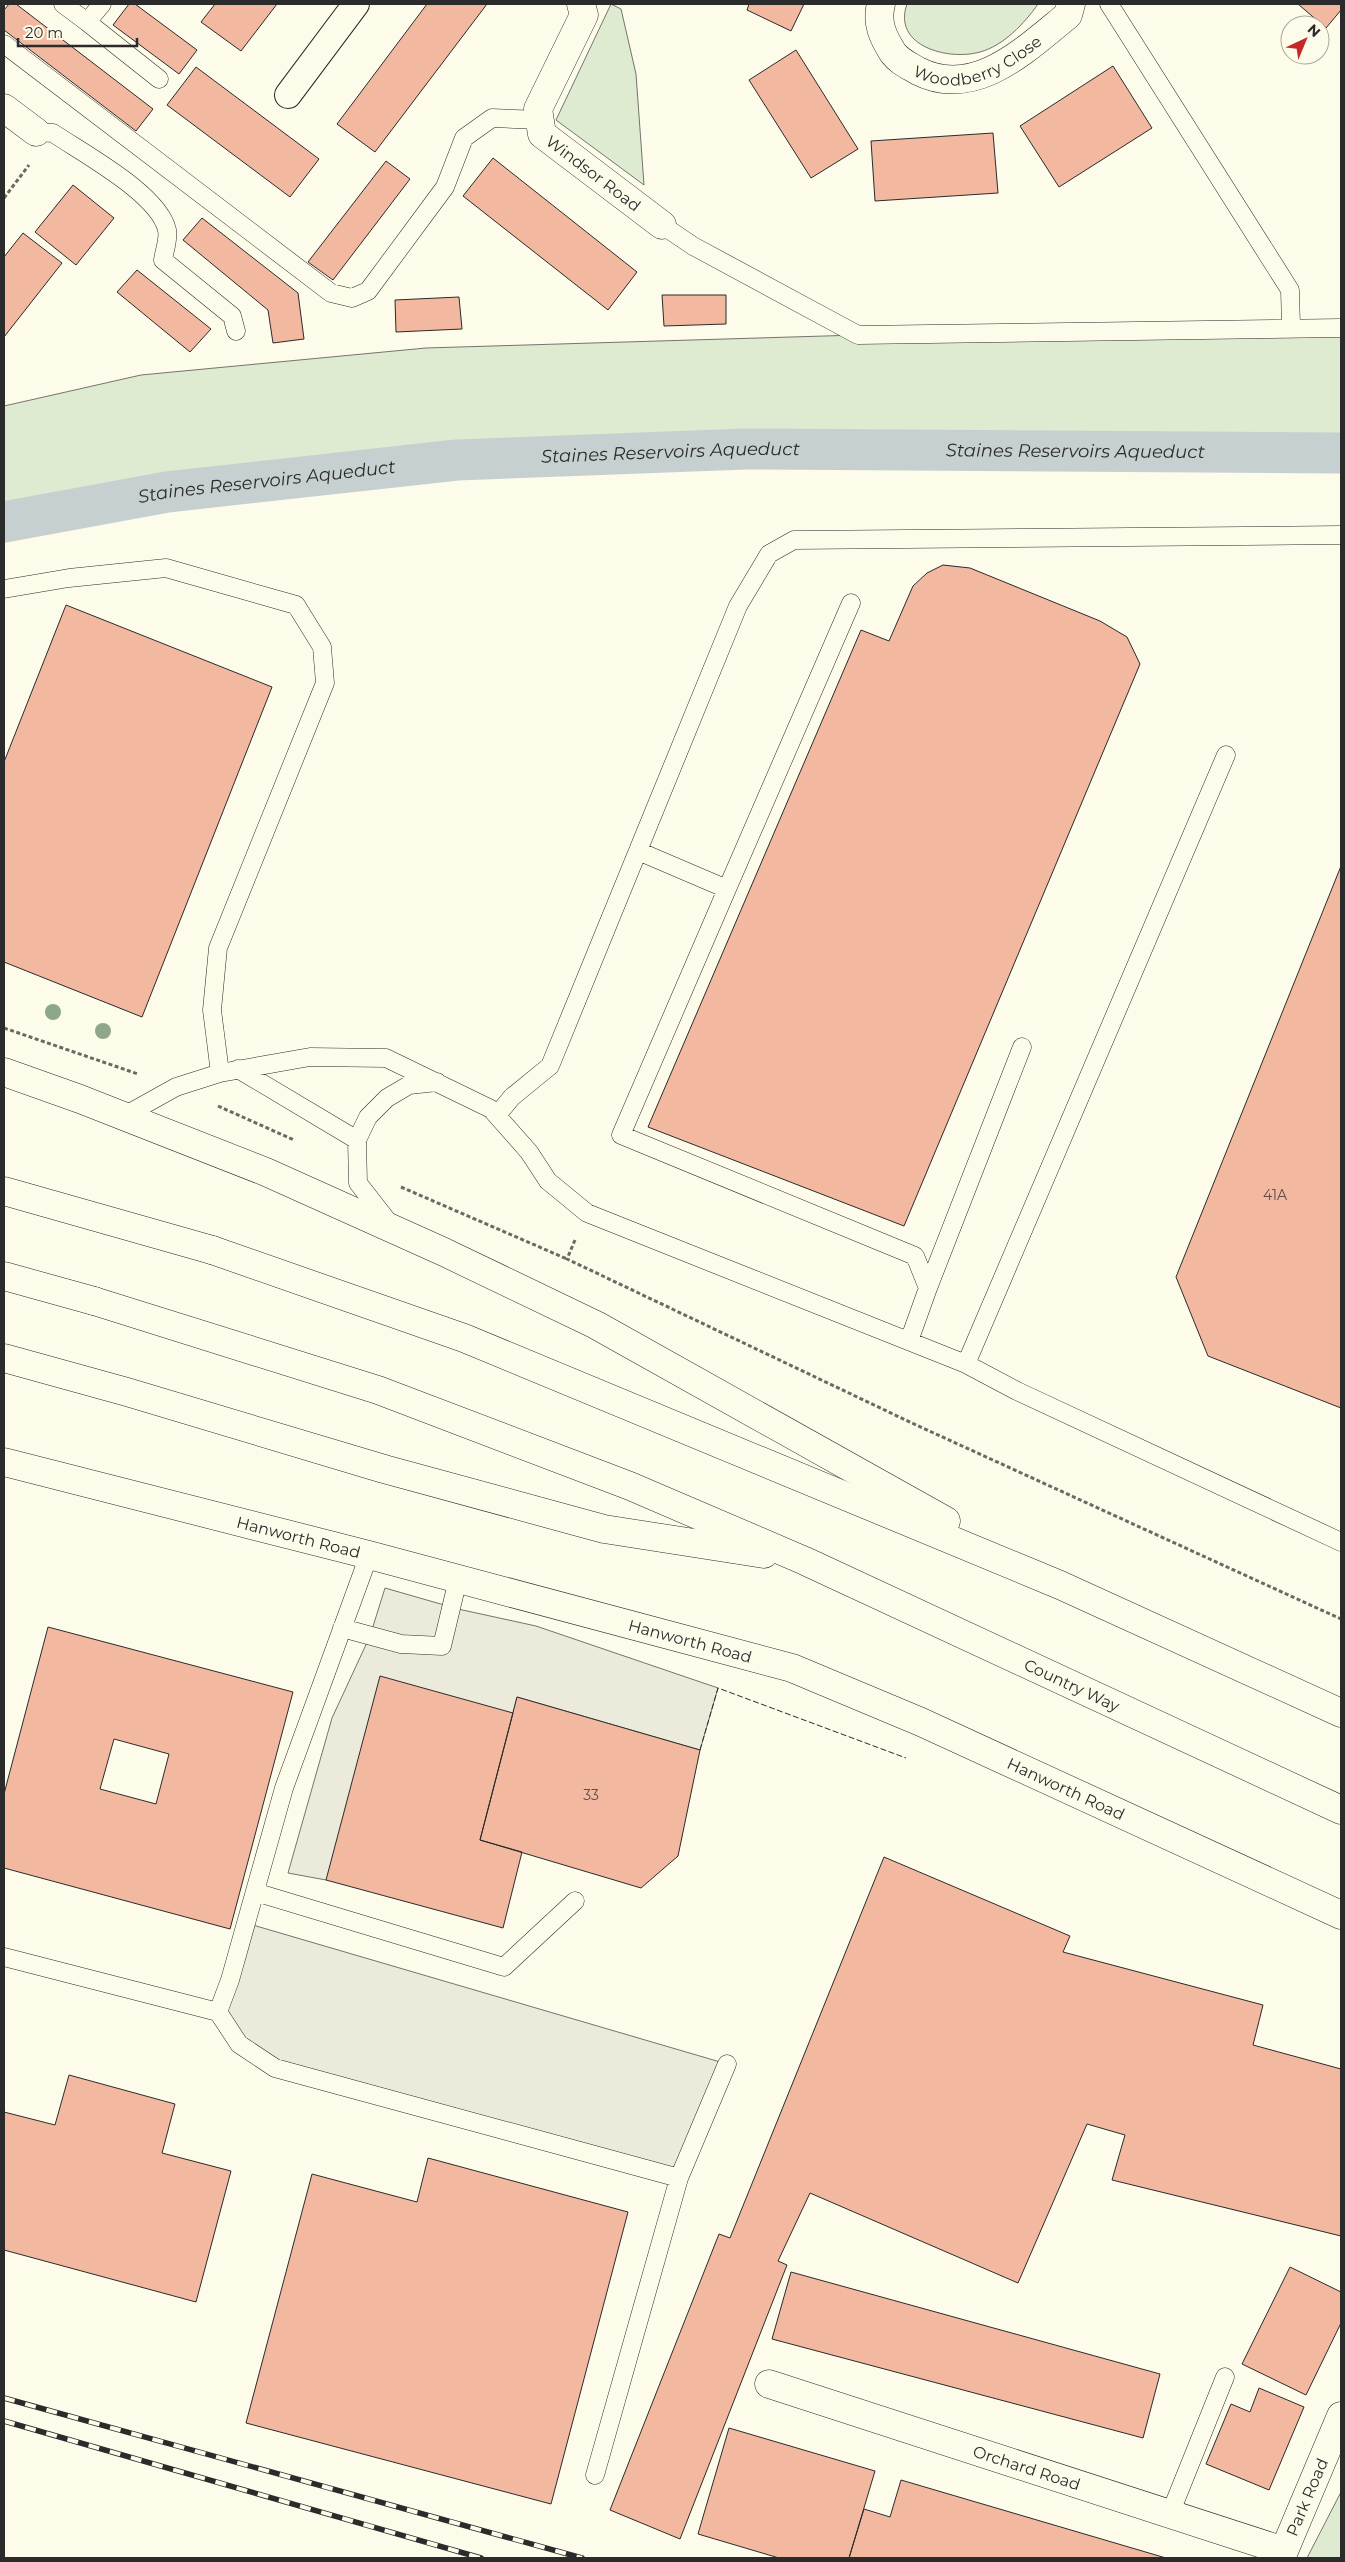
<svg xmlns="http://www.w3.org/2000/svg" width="1345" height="2562" font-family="Montserrat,sans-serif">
<rect width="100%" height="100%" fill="#fdfbea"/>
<path fill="#deebd1" stroke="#74746e" d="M611 4 621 9 636 74 644 185 556 120Z
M907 4H1038C1025 23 1003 46 980 52 948 61 892 46 907 4Z
M1341 328V453L746 449 457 460 167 492 4 522V406L141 375 426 348 858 335Z
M1341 2492V2558H1307Z"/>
<path fill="#eceadb" stroke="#74746e" d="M385 1588 458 1609 536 1626 718 1688 700 1750 517 1697 513 1713 326 1880 288 1873 332 1718 370 1636Z
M246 1923 727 2064 679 2178 275 2068 218 2012Z"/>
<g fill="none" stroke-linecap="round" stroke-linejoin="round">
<path stroke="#c7d0d0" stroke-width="41" id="s1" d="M4 522 167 492 457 460 746 449 1341 453"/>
</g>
<path fill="#f2b8a0" stroke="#2b2b2b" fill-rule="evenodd" d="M9 4H16L153 109 136 131 4 30V10Z
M129 4H135L197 50 179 74 113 25Z
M215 4H277L241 51 201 22Z
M427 4H487L375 152 337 124Z
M749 4H804L791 31 747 10Z
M1298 4H1341V10L1326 28Z
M796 50 858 149 811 178 749 80Z
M1113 66 1152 128 1059 187 1020 126Z
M196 67 319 159 290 197 167 105Z
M993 133 998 193 875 201 871 141Z
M493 158 637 272 608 310 463 196Z
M386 161 410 179 333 280 308 262Z
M73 185 114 218 76 265 35 232Z
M202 218 298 293 304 339 273 343 268 310 183 240Z
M23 233 62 263 4 337V257Z
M137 270 211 329 190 352 117 292Z
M662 295H726V324L664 326Z
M459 297 462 329 396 332 395 300Z
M943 565 970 568 1100 621 1127 637 1140 664 904 1226 648 1127 861 630 889 641 913 586 927 573Z
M66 605 272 687 142 1017 4 962V762Z
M1341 866V1408L1208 1356 1176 1277Z
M48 1627 293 1692 230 1929 4 1868V1794ZM114 1739 169 1754 156 1804 100 1789Z
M380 1676 513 1713 480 1840 522 1852 503 1928 326 1880Z
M517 1697 700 1750 678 1856 641 1888 480 1840Z
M884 1857 1070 1936 1063 1952 1263 2005 1253 2045 1341 2069V2236L1112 2180 1125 2135 1087 2124 1018 2283 810 2193 778 2261 787 2265 680 2539 610 2510 719 2234 730 2238Z
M69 2075 175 2104 162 2153 231 2171 196 2302 4 2250V2112L55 2125Z
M428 2158 628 2212 551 2504 246 2423 312 2174 417 2202Z
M1290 2267 1341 2292V2323L1306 2395 1242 2364Z
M791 2272 1160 2374 1143 2438 772 2339Z
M1259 2388 1304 2407 1269 2490 1206 2464 1231 2404 1250 2412Z
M729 2428 875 2471 849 2558H779L698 2534Z
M901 2480 1166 2558H849L864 2509 890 2517Z"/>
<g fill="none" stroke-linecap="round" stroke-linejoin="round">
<defs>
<path id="service" d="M63 4 87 22 102 4
M1109 4 1290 290 1291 327
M87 22 159 79
M4 44 331 293 352 298 368 291 445 187 464 138 492 118 540 120
M36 132 53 133C84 154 159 194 167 230 169 239 164 252 163 260L232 316 236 331
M662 225 693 246 858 335 1341 328
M4 589 69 578 166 568 296 605 322 647 325 683 218 948 212 1010 220 1073
M638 851 727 889 851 603
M727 889 621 1135 915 1256 928 1288 909 1341
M238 1069 357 1140
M498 1114 512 1097 550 1066 738 606 769 554 794 540 1341 535
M124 1116 176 1087 220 1073 310 1057 386 1058 491 1109 529 1152 548 1181 587 1213 966 1364 1017 1391 1341 1542
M390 1224 358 1183 357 1140 368 1117 387 1098 409 1085 437 1082
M928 1288 1022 1047
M966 1364 1226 755
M342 1628 401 1644 442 1646 458 1579
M255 1892 504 1967 575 1901
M4 1957 218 2012 239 2044 275 2068 679 2178 595 2475
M218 2012 230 1980 284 1788 369 1555
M679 2178 727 2064
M1170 2514 1225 2377"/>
<path id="pedestrian" d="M288 95 356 4"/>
<g id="minor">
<path id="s2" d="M581 4 584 15 538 109 542 134 662 225"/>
<path id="s3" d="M881 4C876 23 883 37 893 53 900 62 908 65 918 71 975 100 1026 49 1068 15L1071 4"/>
<path d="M4 108 36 132"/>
<path id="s4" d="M4 1462 369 1555 792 1668 921 1722 1341 1915"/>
<path id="s5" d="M769 2384 1284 2551 1341 2416"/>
</g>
<g id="trunk">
<path d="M4 1072 80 1099 266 1172 444 1252 596 1325 946 1521"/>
<path d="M212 1250 464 1338 1060 1585 1341 1713"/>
<path id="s6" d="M94 1301 378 1390 630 1486 805 1561 1341 1810"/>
<path d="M4 1358 127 1392 384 1469 604 1529 764 1554"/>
</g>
<path id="motorway" d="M4 1191 212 1250
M4 1276 94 1301"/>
</defs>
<use href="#service" stroke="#2b2b2b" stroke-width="19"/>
<use href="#pedestrian" stroke="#2b2b2b" stroke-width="28"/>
<use href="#minor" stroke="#2b2b2b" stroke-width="29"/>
<use href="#trunk" stroke="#2b2b2b" stroke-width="29"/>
<use href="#motorway" stroke="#2b2b2b" stroke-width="29"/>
<path stroke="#6a6964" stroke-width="3" stroke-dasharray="4 2.5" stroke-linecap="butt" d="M4 198 29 165
M4 1028 138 1074
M218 1106 294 1140
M401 1187 567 1259
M575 1240 567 1259 914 1424 1341 1619"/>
<use href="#service" stroke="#fdfbea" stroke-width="18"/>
<use href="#pedestrian" stroke="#fdfbea" stroke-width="26"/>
<use href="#minor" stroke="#fdfbea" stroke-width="28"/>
<use href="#trunk" stroke="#fdfbea" stroke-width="28"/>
<use href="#motorway" stroke="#fdfbea" stroke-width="28"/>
<defs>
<path id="rail" d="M4 2398 582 2558
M4 2421 481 2558"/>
</defs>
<use href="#rail" stroke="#2b2b2b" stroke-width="5.5"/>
<use href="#rail" stroke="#fdfbea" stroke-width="4" stroke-dasharray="11" stroke-linecap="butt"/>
<path stroke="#2b2b2b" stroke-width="1" stroke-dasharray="6 2.5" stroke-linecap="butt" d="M700 1750 718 1688 906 1758"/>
</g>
<g fill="#8ea78a">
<circle cx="53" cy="1012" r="8"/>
<circle cx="103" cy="1031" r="8"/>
</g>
<g text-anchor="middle" stroke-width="4" stroke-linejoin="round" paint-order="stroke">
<g font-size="14" fill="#5d4e48">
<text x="1275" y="1200">41A</text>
<text x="591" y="1800">33</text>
</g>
<g font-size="16" fill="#2b2b2b" stroke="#fdfbea">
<text dy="6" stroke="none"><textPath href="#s3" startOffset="148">Woodberry Close</textPath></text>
<text dy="6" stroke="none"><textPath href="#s2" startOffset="206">Windsor Road</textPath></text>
<text dy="6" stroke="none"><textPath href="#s4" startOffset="304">Hanworth Road</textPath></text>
<text dy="6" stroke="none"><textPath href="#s4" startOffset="709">Hanworth Road</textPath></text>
<text dy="6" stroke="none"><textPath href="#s6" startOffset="1052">Country Way</textPath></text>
<text dy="6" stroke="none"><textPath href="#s4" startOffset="1114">Hanworth Road</textPath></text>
<text dy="6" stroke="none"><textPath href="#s5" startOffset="271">Orchard Road</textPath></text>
<text dy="6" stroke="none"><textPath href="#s5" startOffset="600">Park Road</textPath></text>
</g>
<g font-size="18" font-style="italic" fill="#2b2b2b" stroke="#fdfbea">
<text dy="6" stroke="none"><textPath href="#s1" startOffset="1076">Staines Reservoirs Aqueduct</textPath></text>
<text dy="6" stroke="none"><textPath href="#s1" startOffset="671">Staines Reservoirs Aqueduct</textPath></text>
<text dy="6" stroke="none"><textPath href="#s1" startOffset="266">Staines Reservoirs Aqueduct</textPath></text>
</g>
</g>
<rect width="1345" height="2562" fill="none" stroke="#2b2b2b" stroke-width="10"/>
<g transform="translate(1305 40) rotate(44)"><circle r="24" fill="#fdfbea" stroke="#a9a89e"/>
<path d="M0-4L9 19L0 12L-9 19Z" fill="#c62828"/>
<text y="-8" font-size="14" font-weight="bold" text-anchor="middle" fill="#2b2b2b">N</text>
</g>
<path d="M18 38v8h119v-8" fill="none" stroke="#2b2b2b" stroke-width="2.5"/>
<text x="25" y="38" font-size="15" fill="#2b2b2b" stroke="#fdfbea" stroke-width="4" paint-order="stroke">20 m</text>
</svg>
